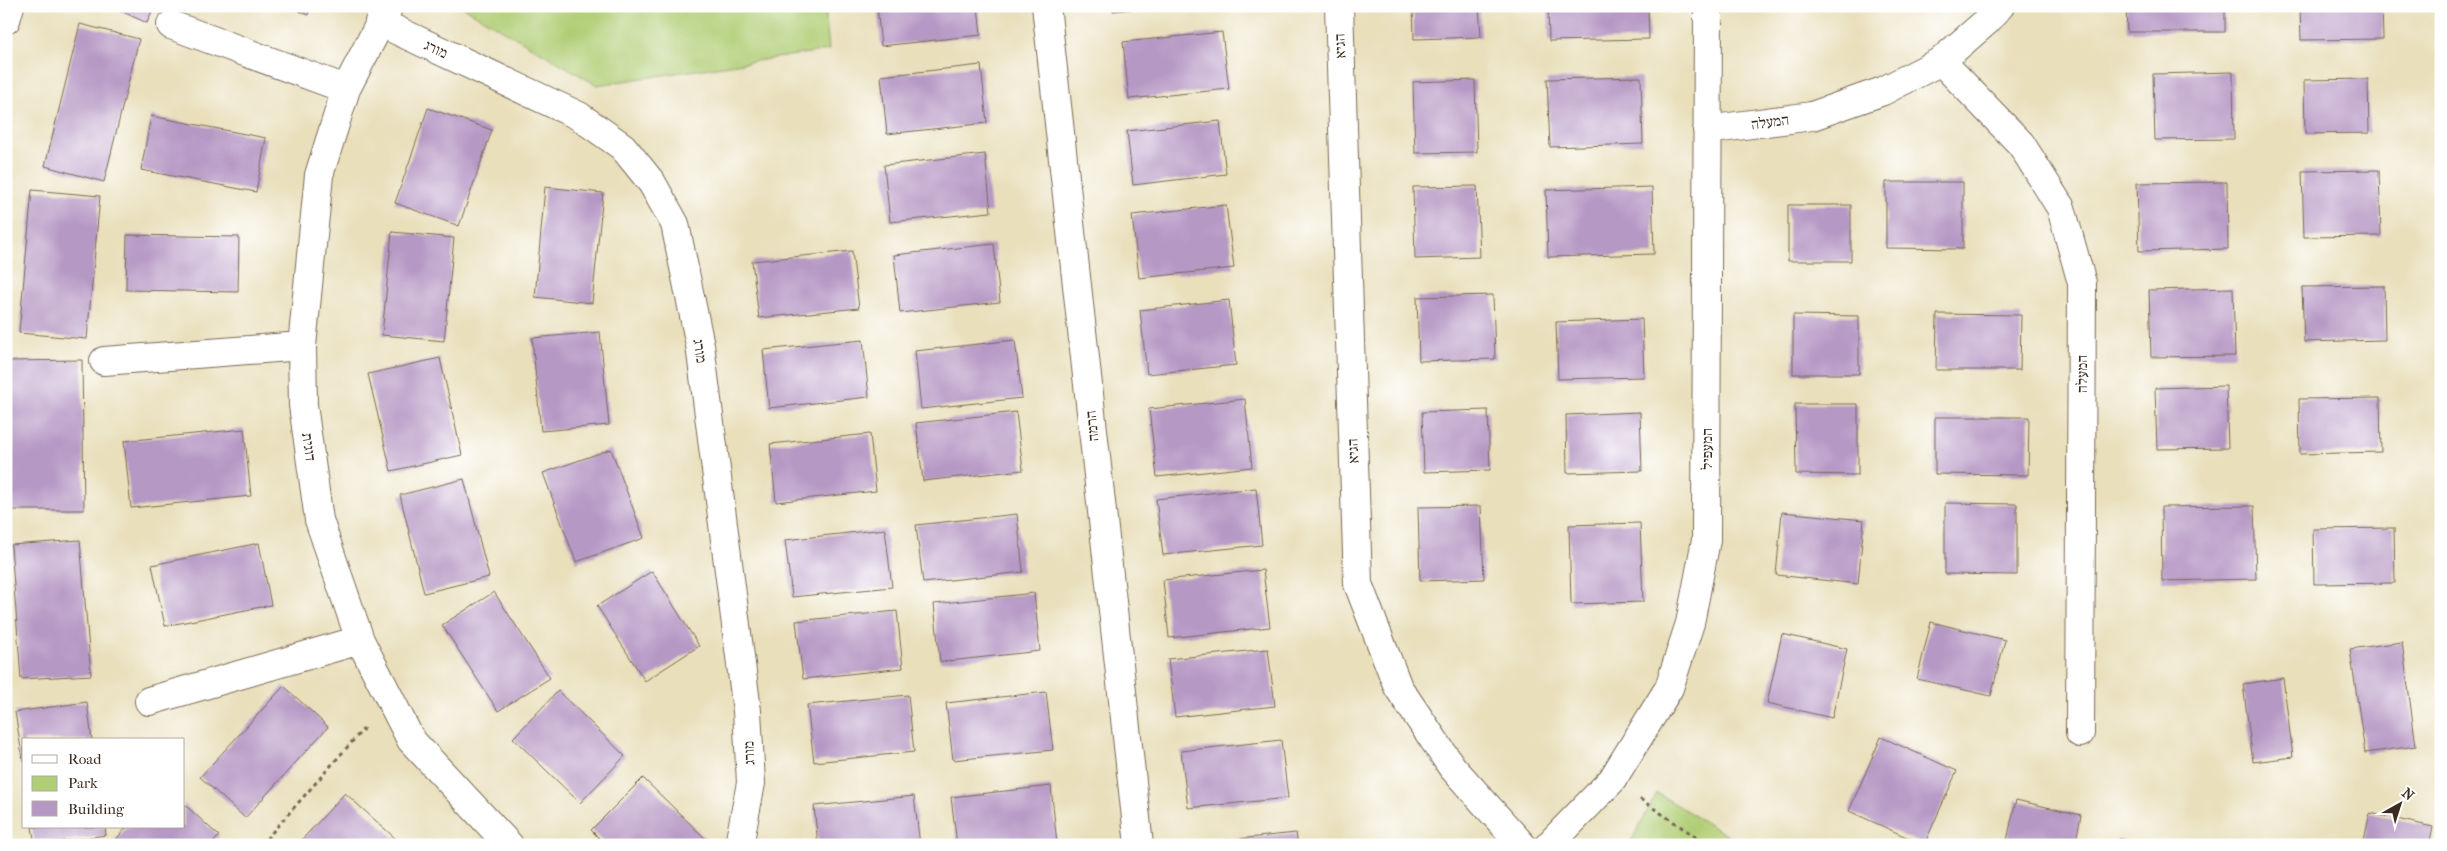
<svg xmlns="http://www.w3.org/2000/svg" width="2447" height="851" font-family="'IM FELL French Canon','Frank Ruhl Libre',serif">
<rect width="100%" height="100%" fill="#fff"/>
<filter id="ink" filterUnits="userSpaceOnUse"><feTurbulence type="fractalNoise" baseFrequency=".02" numOctaves="2"/><feDisplacementMap in="SourceGraphic" scale="10" xChannelSelector="R" yChannelSelector="G"/><feConvolveMatrix kernelMatrix="1 2 1 2 8 2 1 2 1" color-interpolation-filters="sRGB"/></filter>
<filter id="wash" filterUnits="userSpaceOnUse"><feTurbulence type="fractalNoise" baseFrequency=".0096" numOctaves="4" result="noise"/><feDisplacementMap in="SourceGraphic" scale="20" xChannelSelector="R" yChannelSelector="G"/><feGaussianBlur stdDeviation="1.12" result="paint"/><feColorMatrix in="noise" values="0 0 0 0 0 0 0 0 0 0 0 0 0 0 0 0 0 1.4 0 .05"/><feComposite in="paint" operator="in"/></filter>
<g filter="url(#wash)">
<rect width="100%" height="100%" fill="#e9dfbb"/>
<path fill="#b0ce75" stroke="#767c4a" d="M461 6H825L829 50 597 85Z
M1657 793 1743 845H1629Z"/>
<g id="blocks">
<path fill="#b698c4" d="M110 6H154L147 23Z
M289 6H311L308 15Z
M877 6H978L981 35 881 46Z
M1113 6H1145V8L1113 11Z
M1413 6H1479L1481 37 1414 39Z
M1548 6H1648L1649 39 1549 41Z
M2126 6H2225V32H2127Z
M2300 6H2382L2383 39 2301 40Z
M80 24 139 39 104 182 45 166Z
M1222 32 1229 89 1129 99 1123 42Z
M981 65 987 123 887 134 881 76Z
M2233 72 2234 139 2155 140 2153 74Z
M1641 77 1643 144 1550 147 1547 79Z
M2368 79 2369 133 2305 134 2304 80Z
M1475 80 1477 152 1415 153 1413 82Z
M428 108 492 130 459 226 395 203Z
M151 116 266 138 256 192 141 170Z
M1220 121 1226 174 1133 185 1127 131Z
M985 154 991 212 890 222 884 165Z
M2379 170 2381 236 2304 237 2302 171Z
M1886 182H1963V249L1886 248Z
M2227 182 2228 249 2139 251 2137 183Z
M1477 186 1480 257 1415 259 1413 187Z
M545 187 603 193 592 303 535 297Z
M1652 187 1654 254 1548 257 1546 190Z
M32 190 100 196 87 339 19 333Z
M1226 205 1234 268 1139 278 1132 215Z
M1788 205H1851V261H1788Z
M392 232 454 238 444 341 382 335Z
M127 235 239 237 238 292 126 290Z
M994 244 1000 302 900 313 894 255Z
M852 251 859 308 759 318 752 261Z
M2384 286 2385 340 2304 342 2302 287Z
M2233 288 2235 356 2151 357 2149 290Z
M1493 295 1495 359 1419 361 1417 297Z
M1229 300 1236 365 1147 374 1140 310Z
M1937 314 2021 315 2020 370H1936Z
M1793 315 1859 316V374H1793Z
M1642 319 1644 377 1558 379 1556 322Z
M600 332 609 425 541 431 532 338Z
M863 340 869 397 769 408 763 350Z
M1015 340 1022 398 921 409 915 351Z
M440 358 462 455 391 471 368 374Z
M82 360 84 510H11L8 361Z
M2226 386 2228 448 2157 449 2155 388Z
M2380 398 2381 452 2300 454 2299 399Z
M1245 399 1252 467 1157 477 1149 409Z
M1795 404H1858V475L1796 474Z
M1488 410 1490 470 1424 472 1422 412Z
M1016 412 1023 470 923 481 916 423Z
M1640 412 1642 471 1567 473 1566 415Z
M1935 417H2029L2028 475 1935 474Z
M244 429 251 496 131 508 124 441Z
M870 434 876 491 776 502 770 444Z
M611 449 644 538 576 562 543 473Z
M464 479 489 577 424 593 400 495Z
M1256 488 1262 545 1163 555 1156 499Z
M1945 503 2017 504V575L1945 574Z
M1481 506 1484 579 1420 581 1418 507Z
M2254 506 2256 579 2162 581 2161 507Z
M1782 512 1864 520 1858 584 1776 575Z
M1017 514 1023 572 923 583 916 525Z
M1640 523 1643 602 1571 604 1569 525Z
M2394 528 2395 583 2314 584 2313 529Z
M885 529 892 587 792 597 785 540Z
M80 540 91 675 21 679 11 545Z
M259 543 271 605 165 626 152 565Z
M1263 570 1270 627 1169 638 1163 580Z
M652 571 699 646 645 681 597 606Z
M494 592 550 678 498 711 442 625Z
M1034 593 1040 651 940 662 934 604Z
M897 611 903 668 803 679 796 621Z
M1931 622 2005 640 1991 696 1917 679Z
M1782 634 1847 649 1832 718 1767 703Z
M2402 642 2416 746 2365 753 2350 649Z
M1268 649 1275 706 1175 717 1168 659Z
M2283 678 2293 757 2253 762 2243 684Z
M284 686 328 727 245 818 200 777Z
M558 691 625 756 580 803 513 738Z
M1046 692 1053 750 953 760 946 703Z
M908 695 914 752 814 762 807 705Z
M87 702 92 740H24L23 761 15 712Z
M1881 737 1957 771 1924 845 1849 811Z
M1281 740 1288 798 1188 808 1181 751Z
M643 778 712 845H606L591 830Z
M1051 786 1057 844 957 845 951 797Z
M345 793 396 839 391 845H297Z
M914 796 920 845H818L814 806Z
M2016 800 2081 815 2075 845H2006Z
M184 804 219 836 211 845H111L127 827H184Z
M2370 813 2433 827 2429 845H2363Z
M32 827H105L106 835 35 845Z
M1296 833 1298 845H1199V843Z
M2119 839 2143 844 2142 845H2118Z"/>
</g>
</g>
<g filter="url(#ink)">
<use href="#blocks" fill-opacity="0" stroke="#786955" stroke-width="1"/>
<g fill="none" stroke-linecap="round" stroke-linejoin="round">
<defs>
<path id="minor" d="M1046 6 1139 845
M1339 6 1358 584 1398 687 1452 767 1522 845
M388 8 346 89 319 175 302 346 303 405 319 520 360 640 411 740 509 845
M6 20 10 6
M379 22 579 116 623 147 652 183 675 224 700 345 747 711 751 783 739 845
M171 25 346 89
M1941 61 2021 144 2061 208 2082 283 2080 733
M1707 130 1812 116 1883 91 1941 61 1987 21 2000 6
M104 361 302 346
M149 701 360 640
M1549 845 1612 780 1669 688 1690 623 1706 540 1708 6"/>
</defs>
<use href="#minor" stroke="#786955" stroke-width="30"/>
<path stroke="#786955" stroke-width="3" stroke-dasharray="4 4" stroke-linecap="butt" d="M1640 799 1708 845
M261 845 365 727"/>
<use href="#minor" stroke="#fff" stroke-width="28"/>
</g>
</g>
<g text-anchor="middle" stroke-width="4.5" stroke-linejoin="round" paint-order="stroke">
<g font-size="15" fill="#3b2a1e" stroke="#fff">
<text transform="translate(1340 46) rotate(-92)" y="5">הגיא</text>
<text transform="translate(436 49) rotate(25)" y="5">מורג</text>
<text transform="translate(1770 122) rotate(-8)" y="5">המעלה</text>
<text transform="translate(700 351) rotate(81)" y="5">מורג</text>
<text transform="translate(2082 374) rotate(-90)" y="5">המעלה</text>
<text transform="translate(1092 426) rotate(-96)" y="5">הרמה</text>
<text transform="translate(309 447) rotate(82)" y="5">דוגית</text>
<text transform="translate(1707 449) rotate(-90)" y="5">המעפיל</text>
<text transform="translate(1353 451) rotate(-92)" y="5">הגיא</text>
<text transform="translate(749 753) rotate(-93)" y="5">מורג</text>
</g>
</g>
<rect width="2447" height="851" fill="none" stroke="#fff" stroke-width="25"/>
<rect x="22" y="738" width="162" height="90" fill="#ffffff" stroke="#b1aaa5"/>
<rect x="32" y="755" width="25" height="8" fill="#ffffff" stroke="#b1aaa5"/>
<text x="68" y="764" font-size="15" fill="#3b2a1e">Road</text>
<rect x="32" y="776" width="25" height="15" fill="#b0ce75" stroke="#b1aaa5"/>
<text x="68" y="788" font-size="15" fill="#3b2a1e">Park</text>
<rect x="32" y="801" width="25" height="15" fill="#b698c4" stroke="#b1aaa5"/>
<text x="68" y="814" font-size="15" fill="#3b2a1e">Building</text>
<g transform="translate(2400 804) rotate(39)" stroke="#ffffff" stroke-width="4" paint-order="stroke">
<path d="M0-4L9 19L0 12L-9 19Z" fill="#3b2a1e"/>
<text y="-8" font-size="14" font-weight="bold" text-anchor="middle" fill="#3b2a1e">N</text>
</g>
</svg>
